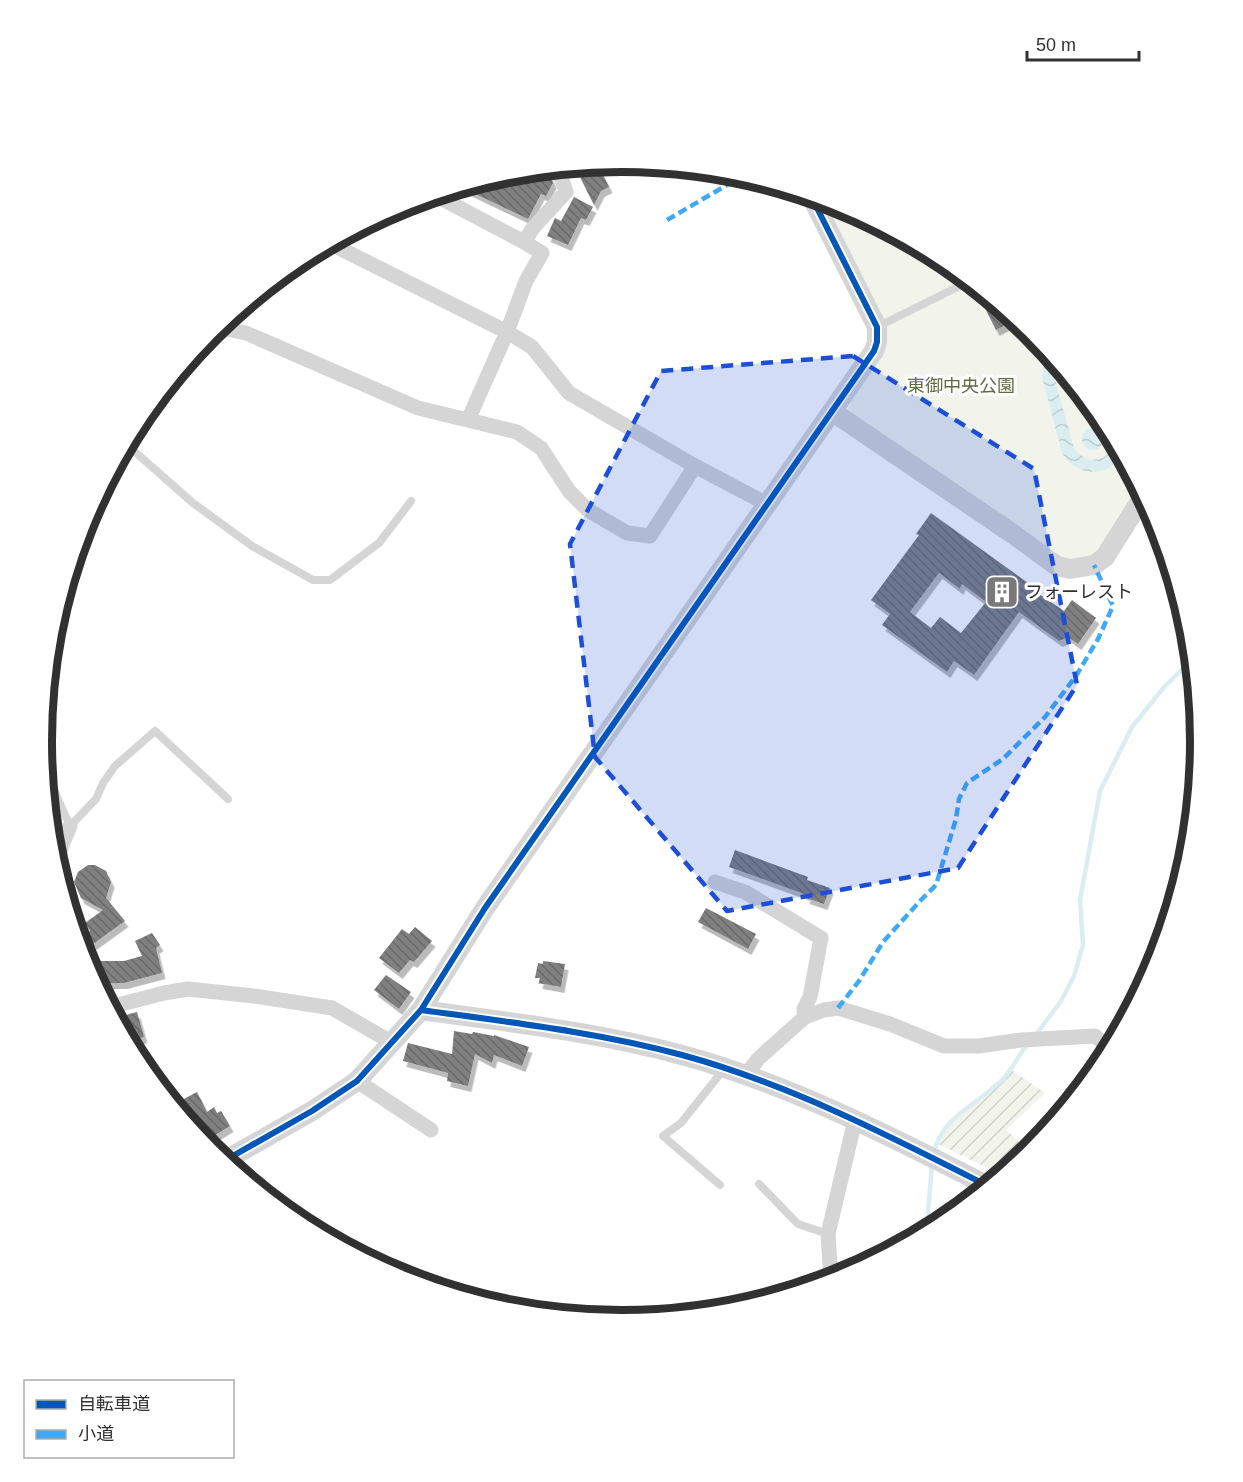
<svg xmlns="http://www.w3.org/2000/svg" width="1243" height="1482" font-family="Arial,'Noto Sans JP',sans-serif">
<defs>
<pattern id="garden-furrows" width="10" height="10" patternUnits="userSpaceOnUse" patternTransform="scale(1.5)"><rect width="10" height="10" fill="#f2f4ec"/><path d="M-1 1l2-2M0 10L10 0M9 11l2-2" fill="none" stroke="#d0d2cb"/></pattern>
<pattern id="water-waves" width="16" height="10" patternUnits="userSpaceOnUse" patternTransform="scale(1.5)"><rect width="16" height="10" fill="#daeef1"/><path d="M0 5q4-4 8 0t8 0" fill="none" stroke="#bccdcf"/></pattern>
<pattern id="building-back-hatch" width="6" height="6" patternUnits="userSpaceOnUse" patternTransform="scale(1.5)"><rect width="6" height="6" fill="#808080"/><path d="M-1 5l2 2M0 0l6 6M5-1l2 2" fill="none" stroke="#696969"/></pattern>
<filter id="shadow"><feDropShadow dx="3.5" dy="6" stdDeviation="0" flood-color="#0004"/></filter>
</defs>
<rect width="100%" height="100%" fill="#fff"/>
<path fill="#f2f4ec" d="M820 199 844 206 944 259 1032 331 1104 419 1140 488C1128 507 1108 549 1088 557 1079 561 1069 560 1059 560L852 415 850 408 851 399 881 351Z"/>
<path fill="url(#garden-furrows)" d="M1010 1069 1045 1093 1006 1130 1030 1152 1002 1175 936 1143 958 1115 1004 1078Z"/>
<path fill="url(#water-waves)" d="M1052 356 1061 368 1055 372 1054 376 1074 448C1087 466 1112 463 1114 439L1123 455C1107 479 1076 477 1062 453L1042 377 1044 363Z
M1082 439a11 11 0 1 1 22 0a11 11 0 1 1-22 0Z"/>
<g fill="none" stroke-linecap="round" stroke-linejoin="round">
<path stroke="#daeef1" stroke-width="4.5" d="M1035 1036 1061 1001 1074 976 1083 945 1080 900 1100 791 1132 727 1165 686 1193 659
M934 1154C939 1118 980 1103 1003 1079 1013 1069 1018 1055 1028 1044
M932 1165 928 1212 933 1228"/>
</g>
<path fill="url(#building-back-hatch)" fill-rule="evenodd" filter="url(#shadow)" d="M599 167 609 187 601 191 594 205 580 177Z
M540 170 550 175 553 183 546 196 541 194 528 219 461 187 509 173Z
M574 197 593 207 586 220 581 218 568 245 547 236 555 218 561 221Z
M996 302 1017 319 996 330 985 308Z
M931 513 1035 588 1033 590 1064 611 1072 600 1096 618 1078 644 1068 637 1059 641 1019 612 974 675 954 661 947 672 882 625 890 614 871 600 919 535 916 534ZM939 573 960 589 962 584 986 602 961 633 940 617 931 628 910 612Z
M735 850 808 877 807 880 830 888 824 904 806 898 807 895 729 867Z
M88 865H95L106 871 111 882 106 898 125 921 93 944 86 934 90 931 85 923 103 910 81 898 74 882 78 872Z
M706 908 756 934 748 949 698 922Z
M415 927 432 941 414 962 410 960 399 973 379 958 402 929 409 934Z
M152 933 160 945 156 948 162 973 124 983H97L90 969V964L96 961H124L142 956 135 941Z
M543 961 565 964 561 987 539 983 540 978H535L538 963 543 964Z
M386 975 411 992 399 1009 374 990Z
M137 1012 144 1037 128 1041 120 1027 118 1017Z
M454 1031 472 1034 473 1032 494 1036V1035L529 1047 522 1066 494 1055 492 1063 475 1054 468 1086 447 1081 448 1073 403 1061 408 1043 452 1054Z
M197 1092 207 1112 214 1107 217 1113 221 1111 230 1126 204 1142 184 1117 185 1115 182 1110 184 1108 180 1101Z"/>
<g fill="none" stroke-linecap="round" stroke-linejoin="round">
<path stroke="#d5d5d5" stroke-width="8" d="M877 327 970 281
M126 444 193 503 252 546 313 580H330L379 543 411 501
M43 735 46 772 70 826 96 799 103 783 115 766 155 731 228 799
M759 1184 798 1224 828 1234
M720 1185 663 1136 681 1123 724 1069"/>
<path stroke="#d5d5d5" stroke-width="15" d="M435 195 524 242 533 228 566 192 558 168
M329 243 507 332 526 281 542 253 524 242
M217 327 246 333 418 408 517 432 541 448 569 491 588 510 627 533 650 536 695 466
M468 420 507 332 532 347 569 393 695 466 767 504
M70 826C67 835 61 844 60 853 54 879 77 901 76 928
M715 882 745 892 821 938 810 997 804 1009 805 1017
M110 1007 164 993 188 989 254 996 332 1008 393 1043
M746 1075 758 1059 805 1017 824 1010 838 1008 890 1024 944 1046H979L1021 1040 1095 1036 1111 1049
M357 1081 431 1130
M831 1280 828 1234 855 1120"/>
<path stroke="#d5d5d5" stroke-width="20" d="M833 412 1013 534 1057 566 1070 569 1094 565 1105 557 1144 495
M421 1010C508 1022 597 1032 682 1055 789 1084 890 1136 988 1186
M224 1161 312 1111 357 1081 421 1010 485 908 874 351 877 342V327L811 196"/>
<path stroke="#3fa9f5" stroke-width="4.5" stroke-dasharray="9 4.5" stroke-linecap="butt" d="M667 220 732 182 726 172
M838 1008 859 981 883 942 921 900 936 885 956 819 959 799 967 783 1003 759 1045 717 1076 676 1098 639 1113 606 1094 565"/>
<defs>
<path id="cycleway" d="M421 1010C508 1022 597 1032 682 1055 789 1084 890 1136 988 1186
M224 1161 312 1111 357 1081 421 1010 485 908 874 351 877 342V327L811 196"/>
</defs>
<use href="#cycleway" stroke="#fff" stroke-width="10"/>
<use href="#cycleway" stroke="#0057b8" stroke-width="6"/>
</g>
<path fill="#1d4ed8" fill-opacity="0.2" stroke="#1d4ed8" stroke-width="4.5" stroke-dasharray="12 8" stroke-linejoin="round" d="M853 356 1034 469 1077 685 958 868 727 911 595 757 570 544 661 371Z"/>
<defs>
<symbol id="building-square" viewBox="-11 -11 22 22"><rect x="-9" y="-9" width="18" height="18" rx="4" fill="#797979" stroke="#fff"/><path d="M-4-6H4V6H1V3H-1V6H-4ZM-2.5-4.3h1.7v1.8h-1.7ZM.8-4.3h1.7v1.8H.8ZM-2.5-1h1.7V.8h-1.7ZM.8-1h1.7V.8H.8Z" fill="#fff"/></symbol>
</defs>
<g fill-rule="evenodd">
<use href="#building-square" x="983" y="573" width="38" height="38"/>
</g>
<g text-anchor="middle" stroke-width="6" stroke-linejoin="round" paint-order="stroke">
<g font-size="18" fill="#5f6d3e" stroke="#fff">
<text x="961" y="392">東御中央公園</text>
</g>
<g font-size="18" fill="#313131" stroke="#fff" text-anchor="start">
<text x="1025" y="598">フォーレスト</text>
</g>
</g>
<path d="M0 0H1243V1482H0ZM52 741a569 569 0 1 1 1138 0a569 569 0 1 1-1138 0Z" fill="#fff" fill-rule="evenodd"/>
<path fill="none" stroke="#313131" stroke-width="8" d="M52 741a569 569 0 1 1 1138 0a569 569 0 1 1-1138 0Z"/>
<rect x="24" y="1380" width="210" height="78" fill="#ffffff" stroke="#adadad" stroke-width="1.5"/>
<rect x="36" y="1400" width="30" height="9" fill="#0057b8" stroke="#adadad" stroke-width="1.5"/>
<text x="78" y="1410" font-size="18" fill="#313131">自転車道</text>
<rect x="36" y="1430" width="30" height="9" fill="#3fa9f5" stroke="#adadad" stroke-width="1.5"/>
<text x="78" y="1440" font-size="18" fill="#313131">小道</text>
<path d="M1027 51v9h112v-9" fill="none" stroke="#313131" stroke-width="3"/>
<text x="1036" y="51" font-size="18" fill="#313131" stroke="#ffffff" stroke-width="4.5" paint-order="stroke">50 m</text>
</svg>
